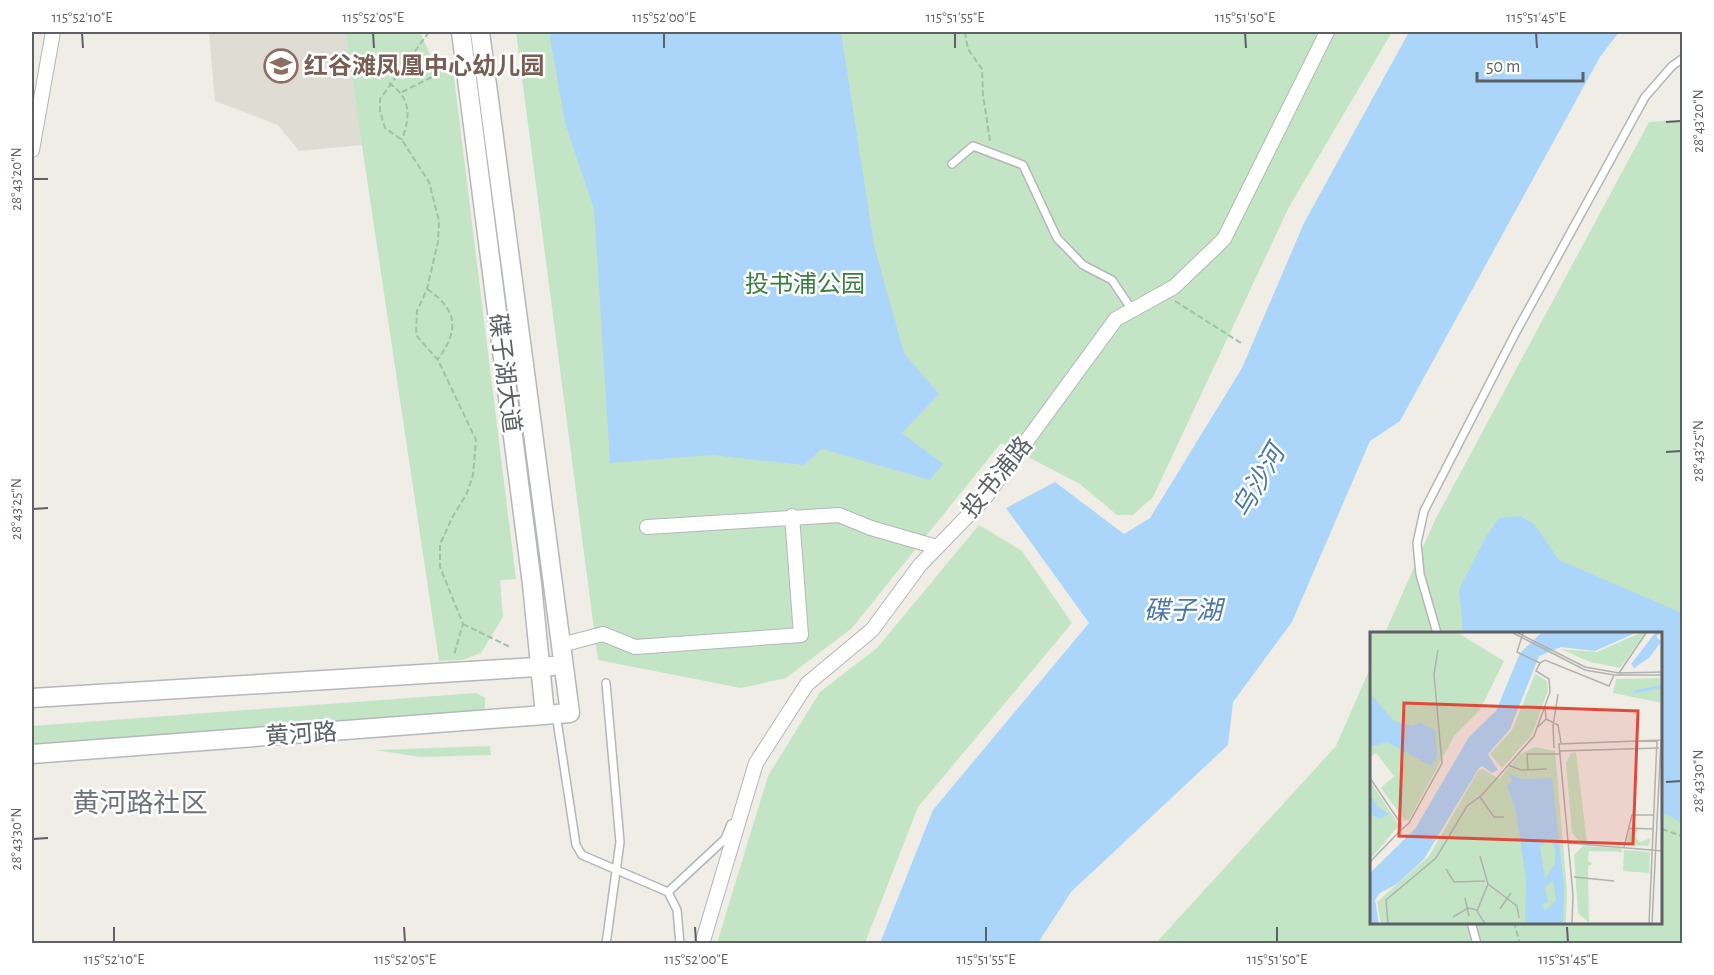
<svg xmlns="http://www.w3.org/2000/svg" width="1714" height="975" font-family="'Alegreya Sans','Noto Sans SC',sans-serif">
<rect width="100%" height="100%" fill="#efede6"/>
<path fill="#dfdcd4" d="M209 32H345L362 145 299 151 278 125 215 101Z"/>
<path fill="#c4e5c5" d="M345 32H420L437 70 453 69 516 579 500 580 503 617 481 653 462 660 439 661Z
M516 32H1392L1289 207 1153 497 1133 515H1117L1080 484 1001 443 852 628 786 678 741 688 598 660Z
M1682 120V943L1155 944 1336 746 1372 664V922H1662V633H1385L1435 520 1649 122Z
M979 525 1022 551 1072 623 918 807 865 943H717L768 776 820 692 877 648Z
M476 693 485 698V711L32 748V726Z
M490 746 491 755 420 757 376 750Z"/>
<path fill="#abd6fa" d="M549 32H841L874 245 904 353 939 394 902 433 943 464 930 480 822 449 804 465 712 455 610 463 594 209 565 123Z
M1409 32H1619L1600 57 1400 421 1370 441 1292 622 1233 702 1228 745 1071 892 1038 943H880L933 810 1089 623 1006 508 1055 482 1124 534 1150 518 1242 368 1304 223Z
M1520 516 1535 525 1559 560 1682 613V823L1662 812V633H1463L1459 589 1487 535 1499 518Z"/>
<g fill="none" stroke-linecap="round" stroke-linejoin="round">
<defs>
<path id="service" d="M952 164 973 146 1023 165 1057 238 1083 265 1112 280 1132 310
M1437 633 1420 574 1417 543 1424 511 1516 332 1645 97 1672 66 1682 59
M556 714 576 845 582 855 668 892
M1471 922 1477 944
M606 944 620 842 606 683
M680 944 677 910 668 892 725 839 731 824"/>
<path id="minor" d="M32 150 53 32
M647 527 839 515 871 528 937 547
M561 645 603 634 635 647 801 635 792 516
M702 944 756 763 807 684 872 630 920 565 984 499 1116 319 1174 287 1224 239 1327 32"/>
<path id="secondary" d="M461 32 532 584 545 715
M32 698 553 666
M32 754 570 713 480 32"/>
</defs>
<use href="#service" stroke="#b3b6ba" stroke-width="10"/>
<use href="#minor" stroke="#b3b6ba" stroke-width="16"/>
<use href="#secondary" stroke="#b4b8bc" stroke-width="21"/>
<path stroke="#9cc3a8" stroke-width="2" stroke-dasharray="6 3" stroke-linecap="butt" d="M429 32 380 99V111L385 128 402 140 429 182 439 221 438 242 427 289 417 311 416 335 438 360 476 440 473 475 466 495 453 516 440 544V567L463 624 454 655
M965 32 968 49 982 69 983 95 990 141
M389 83C412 99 410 116 402 140
M402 92 450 68
M427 289C457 309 460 330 438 359
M1175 301 1241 343
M463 624 510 647
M1662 829 1682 836
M1514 922 1520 944"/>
<use href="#service" stroke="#fff" stroke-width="7"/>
<use href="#minor" stroke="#fff" stroke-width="14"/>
<use href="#secondary" stroke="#fff" stroke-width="18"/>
</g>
<path fill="none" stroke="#5d6165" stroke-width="2" d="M82 33 83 48M373 33 374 48M664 33V48M955 33V48M1245 33 1246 48M1536 33 1537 48M1666 122 1681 121M33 179H48M1666 452 1681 451M33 509 48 508M1666 782 1681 781M33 839 48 838M114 927V942M404 927 405 942M695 927 696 942M986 927V942M1277 927V942M1567 927 1568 942"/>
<defs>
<symbol id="school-ring" viewBox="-11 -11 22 22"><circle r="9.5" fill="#fff" stroke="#8d6e63" stroke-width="1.5"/><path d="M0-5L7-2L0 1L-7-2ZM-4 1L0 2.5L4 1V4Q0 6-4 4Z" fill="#8d6e63"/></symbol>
</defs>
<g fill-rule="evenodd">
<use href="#school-ring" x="262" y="47" width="38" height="38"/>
</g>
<g text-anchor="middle" stroke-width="5" stroke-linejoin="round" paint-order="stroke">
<g font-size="24" font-weight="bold" fill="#785e54" stroke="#fff" text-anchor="start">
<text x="304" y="74">红谷滩凤凰中心幼儿园</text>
</g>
<g font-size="24" fill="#39803e" stroke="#fff">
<text x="805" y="292">投书浦公园</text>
</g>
<g font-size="24" fill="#5d6165" stroke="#fff">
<text transform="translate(505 373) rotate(83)" y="8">碟子湖大道</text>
<text transform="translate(997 477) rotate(-51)" y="8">投书浦路</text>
<text transform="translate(301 734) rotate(-4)" y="8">黄河路</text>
</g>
<g font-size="26" font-style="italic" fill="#4877ac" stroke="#fff">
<text transform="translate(1258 481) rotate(-60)" y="9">乌沙河</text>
<text x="1183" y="619">碟子湖</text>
</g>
<g font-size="27" fill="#6e7377" stroke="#fff">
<text x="140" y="812">黄河路社区</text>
</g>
</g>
<g transform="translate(1370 632)">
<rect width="292" height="292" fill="#efede6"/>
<path d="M0 1H88L134 29 110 78 84 104 39 188H34L11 156 24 144 6 121 0 125ZM270 1H275L250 36 220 30 191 17 227 20ZM165 42 177 49 178 58 162 103 132 136 120 122 142 98ZM292 46V71L243 61 246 47ZM165 115 185 119 197 258 196 292H11L7 270 59 224 108 139 113 137 129 147 150 122ZM206 120 217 210 209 209 202 201 196 131 201 121ZM0 149 29 193 0 228ZM260 197H269L264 204 270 210 281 206 278 214 256 213ZM213 214 251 216 252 220 219 219 218 229 223 232 218 234 219 291 208 281 204 223ZM254 218 280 220 279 241 253 239Z" fill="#c4e5c5"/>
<path d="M171 1H265L225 19 191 15 169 24 140 97 118 122 128 138 122 141 112 134 109 136 54 227 27 252 10 261 5 268 9 292H0V241L45 197 99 105 126 79 150 21ZM285 1H292L286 4 291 10 279 26 264 36 261 32ZM0 62 24 89 43 94 49 90 65 98 67 125 61 134 17 110 0 115ZM139 142 153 147 182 146 194 254 193 292H155L156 246 145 175 137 154 142 149ZM179 206 185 217V231L175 247 170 215ZM183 248 186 269 176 278 172 273 178 270 175 255ZM0 167H4L7 174 19 182 10 187 0 182Z" fill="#abd6fa" fill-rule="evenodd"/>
<path fill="none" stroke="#abd6fa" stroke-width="3" d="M264 60 293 54"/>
<path fill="none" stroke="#b1b1ae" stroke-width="1.5" d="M143 1 215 38 244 43H293M148 1 215 35 249 41 293 40M153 1 147 20 170 31M249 41 276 1M176 87 188 93 191 111M168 95 176 87 175 75M184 116 183 94 188 62M189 119 289 116M138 133 151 138 177 137M158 138 157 122H190M0 146 31 192 30 199 0 230M110 165 124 185H134M259 196 283 197M30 199 39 191 72 131 64 42 68 18M198 211 293 219M254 215 262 183H283M110 224 118 252 107 279 115 292M76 237 84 250 115 249M204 245 244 249M118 252 147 274 149 286M95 266 99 284M130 277 141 261M83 285 98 276 107 278M18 292 16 268 66 226 97 174 112 163 164 104 180 60 179 47 166 39 170 31 175 28 239 54 244 43M202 292 203 263 189 112 293 108M279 292 287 108M282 292 291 108"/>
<path fill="#df4b3b" fill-opacity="0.15" stroke="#df4b3b" stroke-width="3" d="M34 71 268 79 263 212 29 204Z"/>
<rect width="292" height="292" fill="none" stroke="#5d6165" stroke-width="3"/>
</g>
<rect width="1714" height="975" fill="none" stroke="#ffffff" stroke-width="66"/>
<path d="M1477 72v9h106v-9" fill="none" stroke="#5d6165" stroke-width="3"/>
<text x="1486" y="72" font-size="18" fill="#5d6165" stroke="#ffffff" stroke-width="4.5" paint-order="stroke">50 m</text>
<rect x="33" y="33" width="1648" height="909" fill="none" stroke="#5d6165" stroke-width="2"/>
<g font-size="15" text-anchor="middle" fill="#5d6165">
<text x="82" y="22">115°52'10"E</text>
<text x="373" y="22">115°52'05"E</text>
<text x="664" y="22">115°52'00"E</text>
<text x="955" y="22">115°51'55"E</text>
<text x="1245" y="22">115°51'50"E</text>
<text x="1536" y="22">115°51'45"E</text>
<text transform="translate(1698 121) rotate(-90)" y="5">28°43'20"N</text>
<text transform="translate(16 179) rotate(-90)" y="5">28°43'20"N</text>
<text transform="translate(1698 451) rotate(-90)" y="5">28°43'25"N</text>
<text transform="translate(16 509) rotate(-90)" y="5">28°43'25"N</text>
<text transform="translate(1698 781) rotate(-90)" y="5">28°43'30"N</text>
<text transform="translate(16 839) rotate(-90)" y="5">28°43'30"N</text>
<text x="114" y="964">115°52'10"E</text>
<text x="405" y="964">115°52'05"E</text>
<text x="696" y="964">115°52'00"E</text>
<text x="986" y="964">115°51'55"E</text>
<text x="1277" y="964">115°51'50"E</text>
<text x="1568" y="964">115°51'45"E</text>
</g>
</svg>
